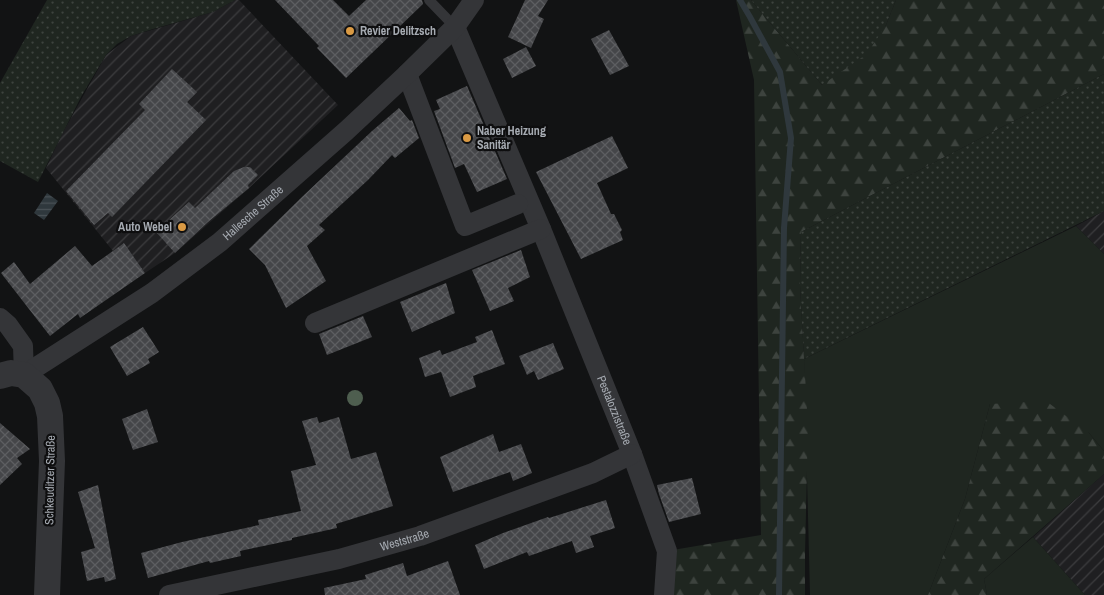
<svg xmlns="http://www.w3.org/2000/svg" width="1104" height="595" font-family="'Archivo Narrow',sans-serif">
<defs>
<pattern id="industrial-furrows" width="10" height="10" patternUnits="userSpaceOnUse" patternTransform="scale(1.25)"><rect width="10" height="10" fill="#1f1f21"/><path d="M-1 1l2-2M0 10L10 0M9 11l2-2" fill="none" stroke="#3d3d3f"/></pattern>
<pattern id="forest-firs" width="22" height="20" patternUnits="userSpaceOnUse" patternTransform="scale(1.25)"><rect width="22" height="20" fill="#1f2620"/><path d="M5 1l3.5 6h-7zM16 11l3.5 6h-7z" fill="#3d433e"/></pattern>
<pattern id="garden-dots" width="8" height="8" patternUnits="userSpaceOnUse" patternTransform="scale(1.25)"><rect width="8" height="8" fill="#1f2620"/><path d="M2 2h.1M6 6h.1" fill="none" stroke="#3d433e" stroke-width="1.8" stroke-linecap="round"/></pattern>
<pattern id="water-rules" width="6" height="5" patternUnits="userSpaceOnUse" patternTransform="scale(1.25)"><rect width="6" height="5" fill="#2f383d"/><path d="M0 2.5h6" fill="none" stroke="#4a5257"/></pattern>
<pattern id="building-cross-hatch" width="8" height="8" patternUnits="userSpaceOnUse" patternTransform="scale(1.25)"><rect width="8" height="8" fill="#454649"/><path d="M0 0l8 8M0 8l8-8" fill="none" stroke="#5d5e61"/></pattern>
</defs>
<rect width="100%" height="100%" fill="#121314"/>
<path fill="url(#industrial-furrows)" d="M235 0H239L338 105 249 188 175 253 145 273 124 243 113 251 46 168 62 134 106 55 131 36 213 12Z
M1104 211V254L1076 226Z
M1104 474V595H1085L1033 537Z"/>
<path fill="#1f2620" d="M1076 226 1104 254V451L1089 433 990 404 965 499 928 595H810L804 359Z
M1033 537 1085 595H987L984 579Z"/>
<path fill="url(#forest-firs)" d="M736 0H751L822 85 886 25 896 0H1104V74L801 232 800 285 808 428 805 553V595H664L667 551 761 535 754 80Z
M1046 401 1089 433 1104 451V474L984 579 987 595H928L965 499 990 404Z"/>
<path fill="url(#garden-dots)" d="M47 0H235L213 12 153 29 131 36 117 44 106 55 82 95 38 182 0 161V83Z
M751 0H896L886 25 867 54 822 85Z
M1104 74V211L804 359 800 285 801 232Z"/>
<path fill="url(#water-rules)" d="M47 193 58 201 44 220 34 213Z"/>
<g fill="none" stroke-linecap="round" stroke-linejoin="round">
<path stroke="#2f383d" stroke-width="6" d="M740 0 750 17 780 72 791 138 784 228 779 595"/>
</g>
<path fill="url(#building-cross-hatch)" d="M275 0H333L349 16 366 0H422L423 4 346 78 317 48 319 46Z
M525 0H548L538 16 544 19 531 48 508 37Z
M609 30 629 66 610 75 591 39Z
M526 47 536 66 512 78 503 59Z
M172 69 197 92 187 102 206 120 112 217 108 213 94 225 66 191 145 110 139 104Z
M467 86 507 179 477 192 464 164 455 168 434 111 440 109 436 100Z
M399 108 410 121 412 120 419 138 395 158 392 155 368 180 319 225 325 230 307 246 326 281 286 308 265 265 249 249 303 196 372 131Z
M612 136 628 168 597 183 611 214H614L622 230 620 232 623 240 581 259 536 172Z
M244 167H250L258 175 248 185 249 188 208 222 175 253 156 232 189 202 195 208 234 171Z
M124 243 145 273 80 318 78 314 50 336 1 273 14 262 30 284 75 246 92 266Z
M521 250 530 277 508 288 514 301 490 311 472 270Z
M446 283 455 313 412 332 400 302Z
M363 316 372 337 327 355 319 334Z
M143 327 159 352 148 359 150 363 127 376 110 347Z
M492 330 505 364 473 376 476 387 450 397 441 372 425 377 419 358 440 350 442 355 477 342 475 337Z
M553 343 564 369 538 380 534 371 527 375 519 356Z
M147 409 158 442 133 450 122 419Z
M317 417 319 423 339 417 351 459 376 452 393 506 336 524 337 528 292 538V540L240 551 241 556 210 563 209 561 148 578 141 553 182 542 259 525 258 520 301 511 291 471 316 465 302 421Z
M0 423 30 449 17 458 22 464 0 485Z
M493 434 499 452 521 444 532 473 513 481 510 472 453 492 440 457Z
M692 478 701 514 669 522 659 494 657 485Z
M98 485 116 579 105 582 104 577 87 581 81 552 95 548 78 492Z
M606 500 615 528 590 536 594 547 576 553 572 541 529 556 527 552 484 569 475 545 503 533 548 517 549 518Z
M448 561 460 595H325L324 588 366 579 365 575 403 563 407 576Z"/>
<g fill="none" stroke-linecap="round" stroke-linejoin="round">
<path stroke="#343538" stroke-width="10" d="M429 0 455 27"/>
<g stroke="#343538" stroke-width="20">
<path id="s1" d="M455 27 541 229 632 454 667 551 664 595"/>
<path d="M407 74 465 226 518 204"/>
<path d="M0 318 8 325 23 346 24 375"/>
<path d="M315 323 541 229"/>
<path id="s2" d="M24 375 152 293 220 242 346 131 407 74 455 27 474 0"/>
<path id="s3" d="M169 595 339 559 420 536 593 473 632 454"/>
</g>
<path stroke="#343538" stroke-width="26" d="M0 376 11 373 24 375 40 389 47 403 50 416 52 461 47 595"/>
</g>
<circle fill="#4e5e4f" cx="355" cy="398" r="8"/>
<g fill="#da9a44" stroke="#0e0e0f" stroke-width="2">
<circle cx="350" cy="31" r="5"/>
<circle cx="467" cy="138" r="5"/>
<circle cx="182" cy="227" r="5"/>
</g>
<g text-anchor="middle" stroke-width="4.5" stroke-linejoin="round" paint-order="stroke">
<g font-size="12" font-weight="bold" fill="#a6abb2" stroke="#0e0e0f" text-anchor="start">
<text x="360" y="35">Revier Delitzsch</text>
<text x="477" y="135">Naber Heizung<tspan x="477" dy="14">Sanitär</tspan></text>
<text x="172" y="231" text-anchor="end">Auto Webel</text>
</g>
<g font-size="12" fill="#a6abb2" stroke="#0e0e0f">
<text dy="4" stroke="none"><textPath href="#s2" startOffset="281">Hallesche Straße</textPath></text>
<text dy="4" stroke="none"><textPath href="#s1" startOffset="415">Pestalozzistraße</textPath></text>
<text transform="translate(50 480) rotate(-89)" y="4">Schkeuditzer Straße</text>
<text dy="4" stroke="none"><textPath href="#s3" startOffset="242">Weststraße</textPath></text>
</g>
</g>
</svg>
